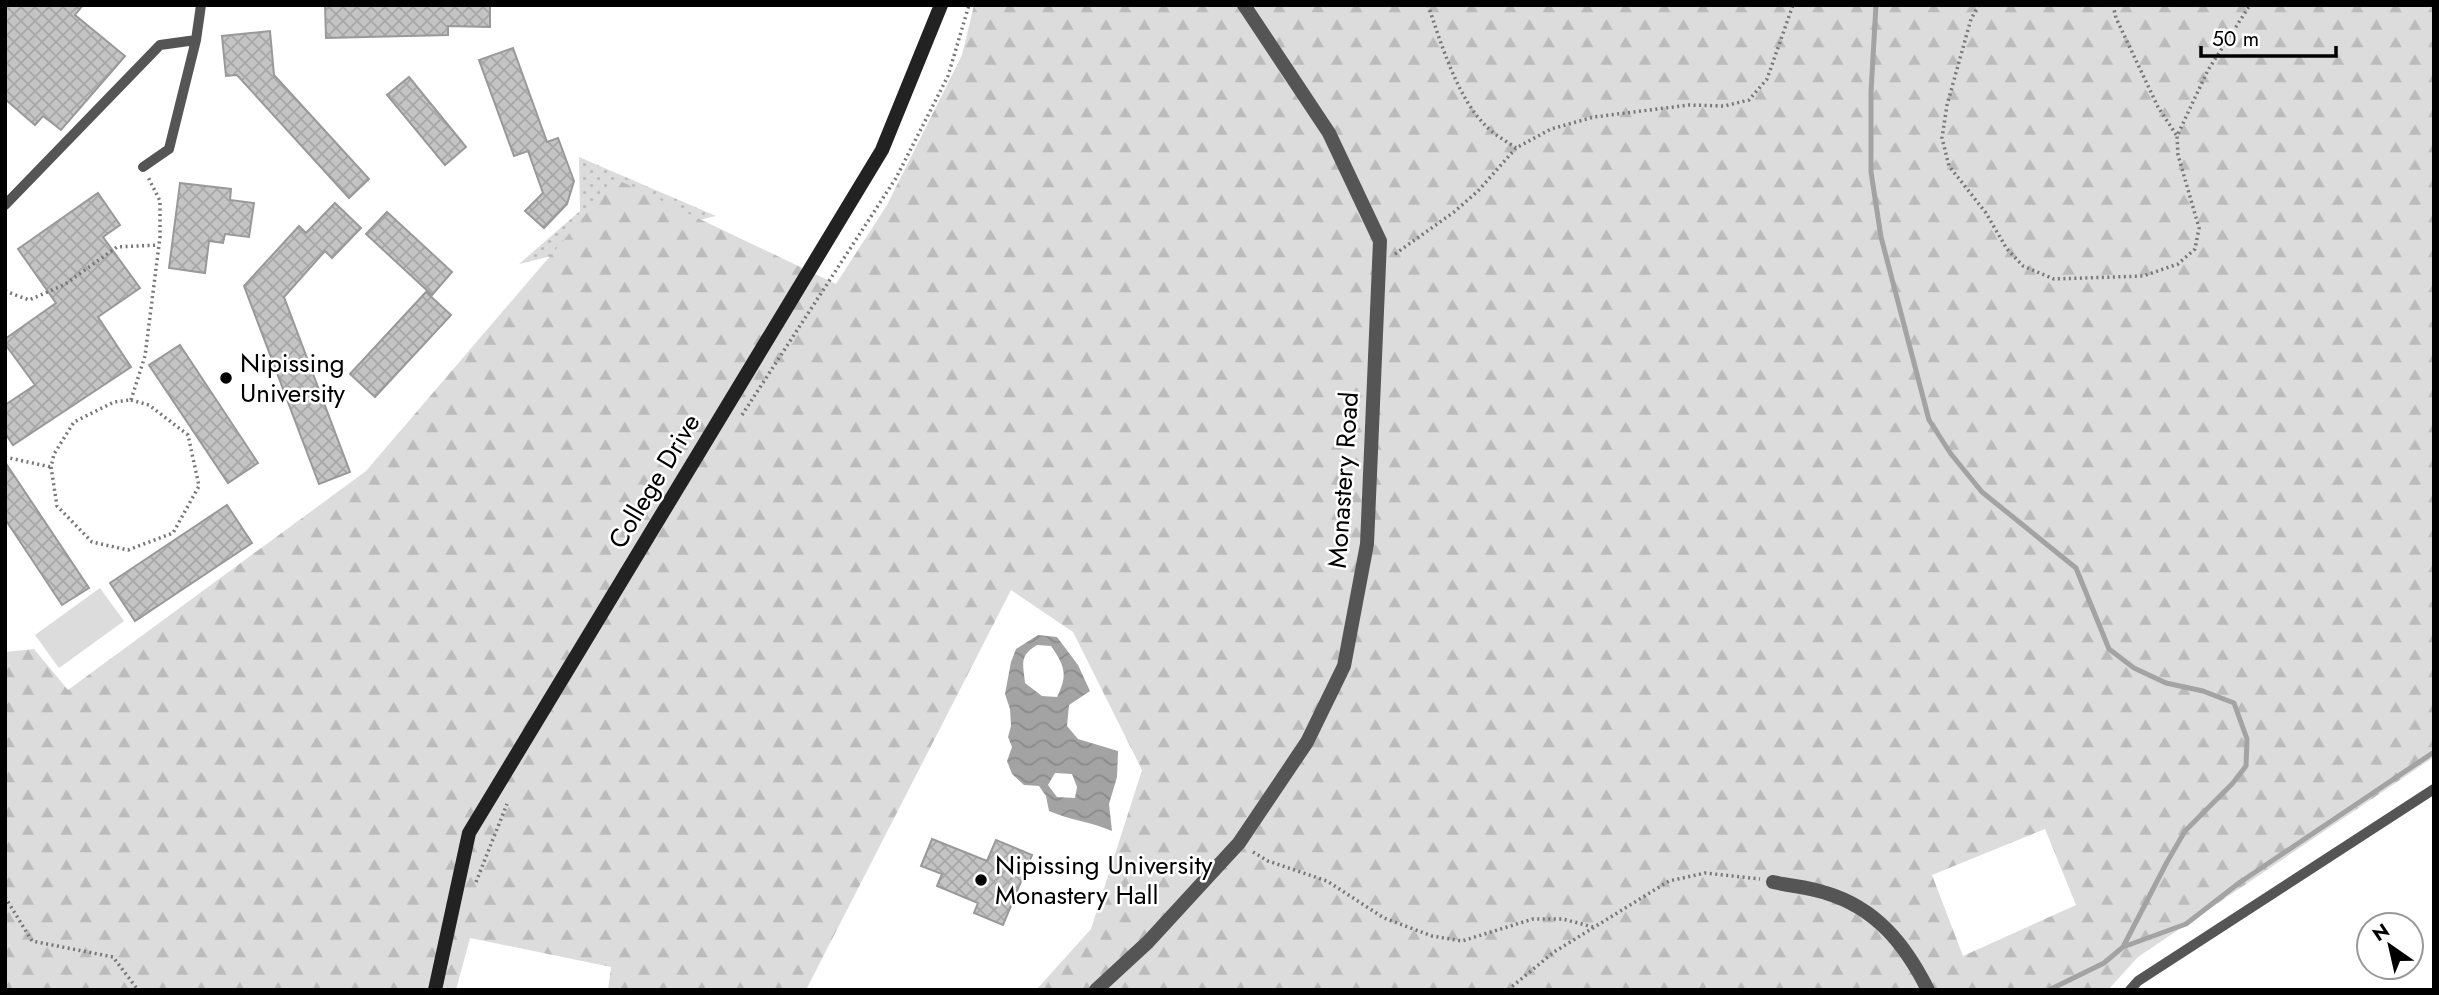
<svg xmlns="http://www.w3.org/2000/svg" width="2439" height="995" font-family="Jost,sans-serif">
<defs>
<pattern id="green-dots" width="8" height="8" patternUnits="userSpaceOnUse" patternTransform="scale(1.75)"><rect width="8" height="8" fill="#dcdcdc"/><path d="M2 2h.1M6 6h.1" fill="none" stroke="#bbb" stroke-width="1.8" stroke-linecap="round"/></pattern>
<pattern id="forest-firs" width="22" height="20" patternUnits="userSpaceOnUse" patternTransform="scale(1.75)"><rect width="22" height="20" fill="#dcdcdc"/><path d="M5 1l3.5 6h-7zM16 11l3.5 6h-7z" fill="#bbb"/></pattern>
<pattern id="water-waves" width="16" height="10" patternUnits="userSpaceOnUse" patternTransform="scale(1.75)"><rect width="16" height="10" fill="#a3a3a3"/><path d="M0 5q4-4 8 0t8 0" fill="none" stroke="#8b8b8b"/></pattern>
<pattern id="building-cross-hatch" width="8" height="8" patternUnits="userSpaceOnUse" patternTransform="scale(1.75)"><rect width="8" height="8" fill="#c4c4c4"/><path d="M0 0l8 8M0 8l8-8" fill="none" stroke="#a7a7a7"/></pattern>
</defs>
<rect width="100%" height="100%" fill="#fff"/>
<path fill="url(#green-dots)" d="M579 157 716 216 519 264 580 211Z"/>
<path fill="url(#forest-firs)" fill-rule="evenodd" d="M974 5H2434V757L2138 957 2108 990H1036L1091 929 1142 770 1073 632 1011 590 806 990H608L611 967 470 938 456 990H5V652L34 649 68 690 366 471 616 179 836 284 887 205 962 55ZM2045 829 2076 905 1963 956 1932 875Z"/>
<path fill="#dcdcdc" d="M100 588 124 621 59 668 35 635Z"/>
<path fill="url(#water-waves)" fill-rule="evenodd" d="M1038 635 1057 637 1078 665 1090 691 1069 705 1067 726 1078 739 1118 751 1117 777 1109 804 1112 831C1091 822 1070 820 1049 811L1046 796 1039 786 1024 785 1012 774 1007 761 1012 747 1008 737 1011 726 1010 709 1005 694 1011 662 1016 649ZM1037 645 1051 646C1065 666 1068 675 1057 697L1042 696 1025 683C1023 663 1019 656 1037 645ZM1055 773 1072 774 1077 787 1075 798 1057 797 1048 785Z"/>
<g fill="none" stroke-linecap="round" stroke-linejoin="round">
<path stroke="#a3a3a3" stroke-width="5" d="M1876 5 1871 92V172L1881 237 1929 420 1951 454 1982 492 2076 568 2109 649 2134 668 2166 683 2203 691 2234 703 2247 739 2246 766 2232 784 2185 831 2167 862 2123 947 2104 963 2049 990
M2123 947 2186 924 2239 883 2434 752"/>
</g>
<path fill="url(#building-cross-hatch)" stroke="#999" stroke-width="2" d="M5 5H83L75 15 125 56 61 130 43 116 35 125 5 99Z
M325 5H490V27L448 26V35L326 38Z
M270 31 274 75 369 179 349 198 237 75 226 76 222 36Z
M513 48 547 142 558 138 574 181 567 204 544 228 525 211 543 193 528 151 514 156 479 60Z
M409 77 466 147 445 165 387 95Z
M180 183 231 189 230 200 254 203 249 237 225 234 223 243 209 241 205 273 169 268Z
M98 193 120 225 103 237 140 288 98 317 131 367 13 445 5 433V405L35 385 5 344V339L56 303 18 249Z
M335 203 361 228 332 258 325 251 284 297 350 472 319 484 244 286 299 226 306 233Z
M387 212 452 272 432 295 366 234Z
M426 292 451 315 375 397 350 374Z
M180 345 258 463 228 483 149 365Z
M5 462 89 588 62 605 5 519Z
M227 505 252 543 135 621 110 583Z
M932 839 987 861 996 840 1032 855 1003 925 974 913 978 903 937 886 942 874 921 866Z"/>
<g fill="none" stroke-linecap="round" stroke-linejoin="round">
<path stroke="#777" stroke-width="3.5" stroke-dasharray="2 3.5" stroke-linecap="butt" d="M1428 5C1441 43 1457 97 1485 125 1493 134 1506 141 1516 148
M1979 5 1971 19 1947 105 1942 138 1949 166 1986 213 2007 249 2023 266 2054 279 2143 276 2178 264 2195 249 2199 228 2178 155 2177 136 2208 70 2250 5
M2113 5 2116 18 2158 107 2177 136
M1395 254 1454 212 1478 191 1516 148 1551 129 1594 117 1689 105 1724 106 1749 100 1767 79 1793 5
M5 291 29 300 64 285 117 247 158 245
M131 400 149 405 188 435 199 486 173 533 128 550 92 542 57 506 51 467 54 454 74 422 114 402Z
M131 400 145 356 160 237V201L148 177
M742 415 896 178 948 76 969 5
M5 457 51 467
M1253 852 1268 861 1327 881 1384 918 1432 936 1462 941 1533 919H1563L1593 927
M476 882 507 804
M5 897 32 941 113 957 138 990
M1508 990 1554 952 1669 881 1705 873 1760 879"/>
<path stroke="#555" stroke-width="10" d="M143 167 169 149 196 40 201 5
M5 205 160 45 196 40
M2130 990 2138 981 2434 789"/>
<path stroke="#555" stroke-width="14" d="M1773 882C1790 886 1809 887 1826 893 1876 908 1905 944 1928 990
M1096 990 1148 942 1239 843 1307 742 1344 666 1367 544 1380 241 1329 133 1244 5"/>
<path stroke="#222" stroke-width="14" d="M435 990 469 833 882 150 941 5"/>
</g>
<g fill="#000" stroke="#fff" stroke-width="2.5">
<circle cx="226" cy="378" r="7"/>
<circle cx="981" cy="880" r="7"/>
</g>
<g text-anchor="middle" stroke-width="5" stroke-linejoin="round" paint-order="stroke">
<g font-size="26" fill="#000" stroke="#fff" text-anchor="start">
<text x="240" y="372">Nipissing<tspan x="240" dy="30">University</tspan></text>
<text x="995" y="874">Nipissing University<tspan x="995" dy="30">Monastery Hall</tspan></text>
</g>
<g font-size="26" fill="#000" stroke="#fff">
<text transform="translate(1343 480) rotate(-86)" y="9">Monastery Road</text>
<text transform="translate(654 481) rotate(-59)" y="9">College Drive</text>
</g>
</g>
<rect width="2439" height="995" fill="none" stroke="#000000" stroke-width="14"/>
<g transform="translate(2390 946) rotate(326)"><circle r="33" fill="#ffffff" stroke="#999999" stroke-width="2"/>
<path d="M0-5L12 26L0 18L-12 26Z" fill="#000000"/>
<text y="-10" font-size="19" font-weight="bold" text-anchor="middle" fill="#000000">N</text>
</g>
<path d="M2201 46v10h135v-10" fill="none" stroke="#000000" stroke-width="3.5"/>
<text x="2212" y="46" font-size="21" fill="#000000" stroke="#ffffff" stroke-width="5" paint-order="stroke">50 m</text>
</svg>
